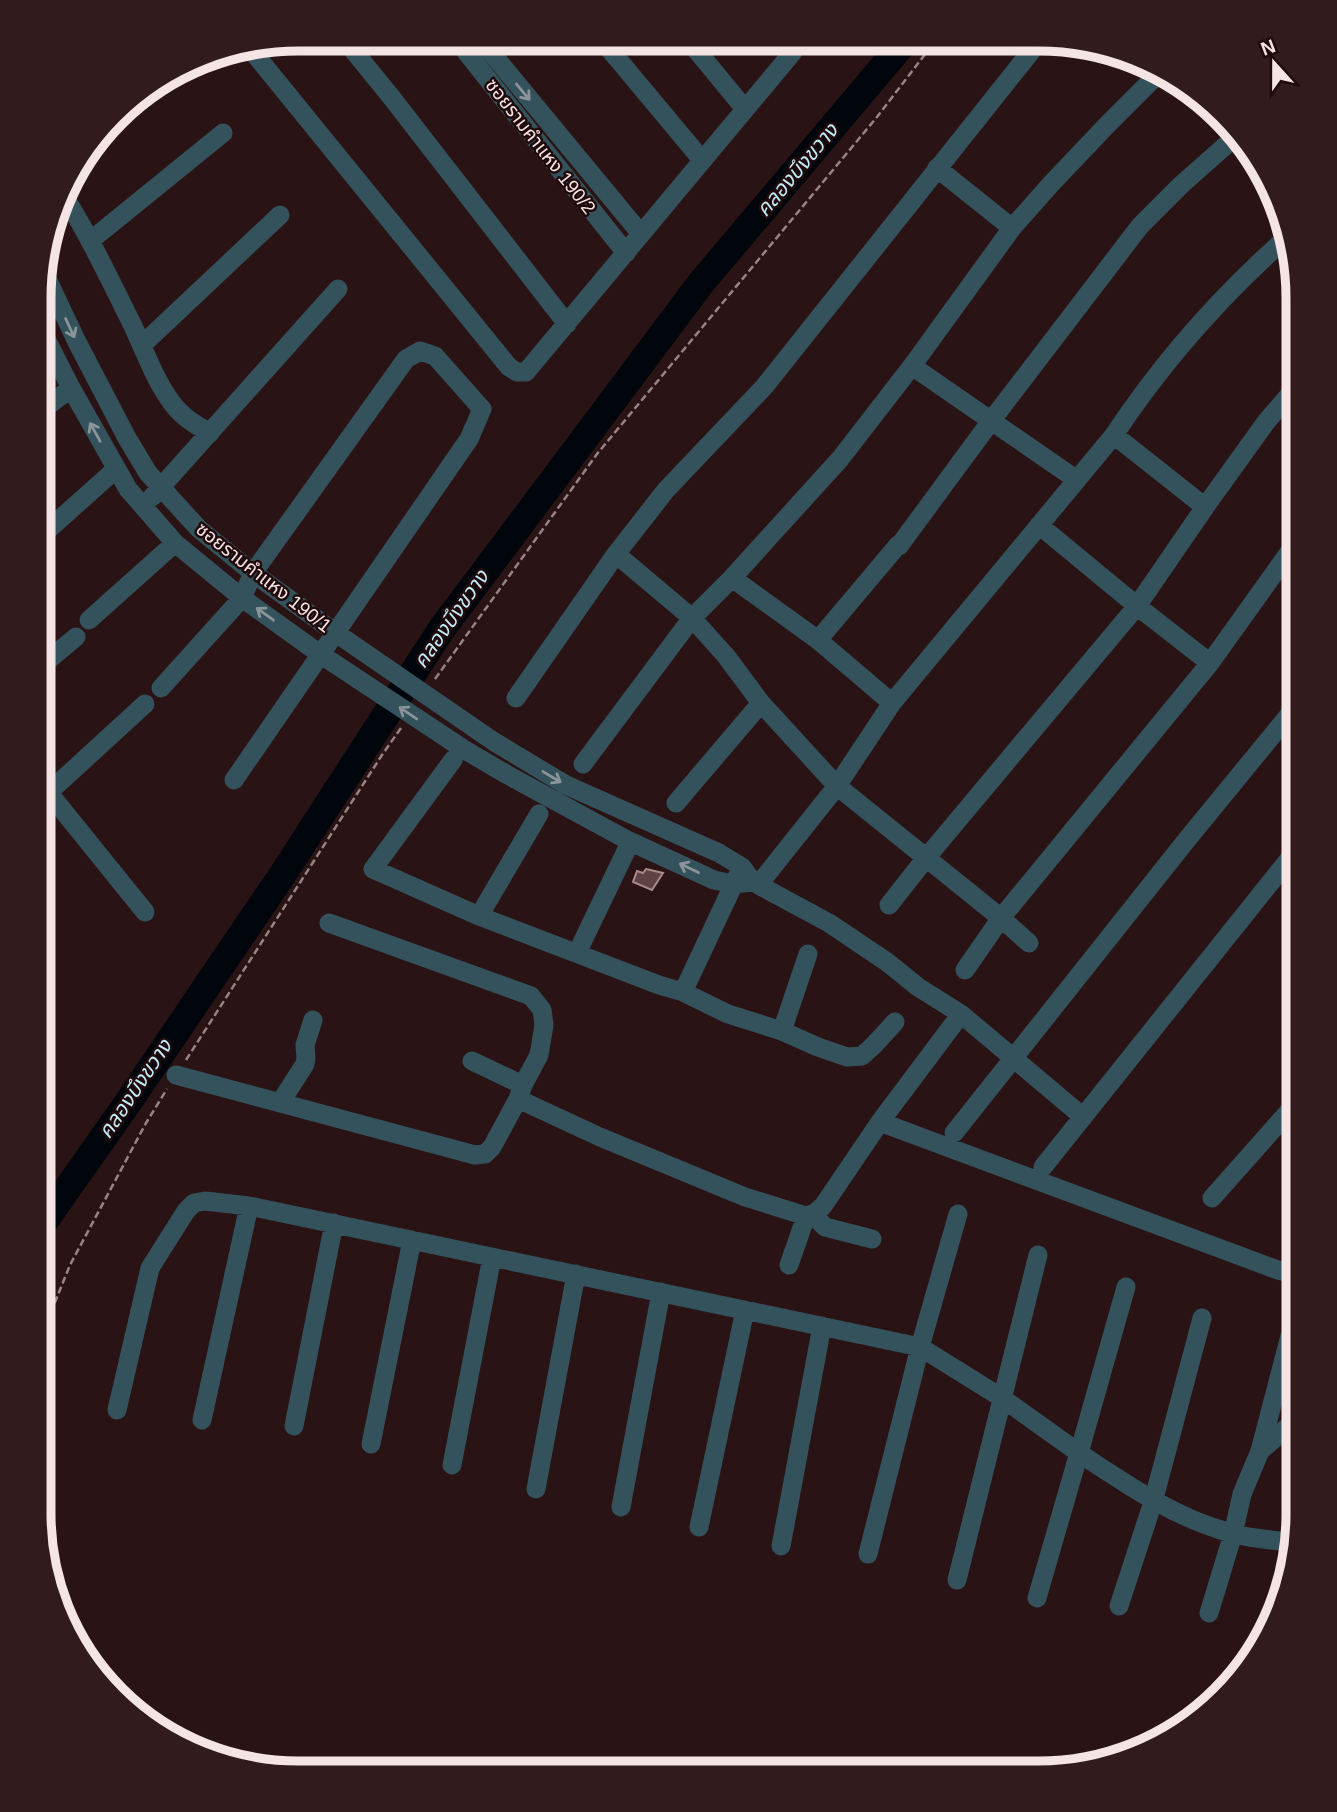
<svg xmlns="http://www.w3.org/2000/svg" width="1337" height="1812" font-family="Arial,'Noto Sans Thai',sans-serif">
<rect width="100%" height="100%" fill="#2a1315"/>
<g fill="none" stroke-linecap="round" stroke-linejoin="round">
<path stroke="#00060b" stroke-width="28" d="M39 1229 129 1101 283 874 441 630 701 283 906 40"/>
</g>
<path fill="#5e4244" stroke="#a9898a" stroke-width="2" d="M646 869 663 873 652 890 633 882 637 871 643 873Z"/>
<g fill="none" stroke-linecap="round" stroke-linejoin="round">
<path stroke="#968384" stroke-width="2.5" stroke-dasharray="7 3.5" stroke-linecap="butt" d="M435 679 597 454 877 117 936 40
M186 1060 382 755 401 728
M39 1342 70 1265 146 1123 167 1089"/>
<path stroke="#34525b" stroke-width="19" d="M344 39 392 98 567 324
M456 39 626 253
M480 39 641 234
M601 39 702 160
M688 40 745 109
M249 47 509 367 517 372H526L793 52 792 43 790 40
M937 168 1012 228
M64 196C90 237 111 282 133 326 145 352 155 380 172 403 182 417 196 425 210 433
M90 241 223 133
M41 266 77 342 127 438 148 473 199 529 253 573 336 633 493 741 566 785 719 853 742 867 753 882 829 923 887 962 918 987 961 1014 1082 1116
M41 329 71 388 128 489 175 543 242 598 320 654 465 750 506 774 629 841 714 880 733 884 753 882
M142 345 280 215
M912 366 1077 480
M41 411 71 388
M1114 435 1205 507
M152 497 338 289
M1039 525 1137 606 1210 663
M40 537 116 469
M899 546 991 421 1140 226 1181 185 1234 138
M616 554 692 618 726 656 761 703 837 786 1001 918 965 970
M732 578 818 640 892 703
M89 620 175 543
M818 640 898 545
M40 667 76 637
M161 688 242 598 253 573 406 359 420 351 435 356 482 409 469 439 234 780
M516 698 616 554 666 490 764 387 1033 49
M453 760 373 869 479 916 659 985 683 992 728 1014 782 1031 818 1047 847 1057 862 1056 874 1045 895 1022
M583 764 692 618 732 578 840 459 912 366 1012 228 1050 185 1107 125 1157 75
M40 782 145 912
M49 792 145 704
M676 803 761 703
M759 884 837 786 892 703 1114 435C1161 364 1221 296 1285 239
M889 905 926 858 1137 606 1205 507 1266 422 1298 385
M479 916 539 814
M1029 943 1001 918 1210 663 1298 540
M577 953 626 851
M683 992 738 875
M782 1031 808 954
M472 1061 523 1085
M176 1075 475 1155 485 1154 492 1147 518 1099 523 1085 539 1055 544 1025 542 1010 531 996 329 923
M518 1099 600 1137 745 1197 806 1216 815 1213 823 1206 880 1122 961 1014
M280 1103 305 1064 306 1058 305 1045 313 1020
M880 1122 1278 1270 1298 1275
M954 1133 1185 842 1298 704
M1043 1167 1298 848
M1212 1198 1298 1101
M815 1213 819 1221 825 1227 872 1239
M789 1265 806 1216
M1126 1287 1079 1453C1129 1486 1173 1517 1231 1533 1252 1539 1275 1540 1296 1543
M117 1410 150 1268 186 1211 194 1203 205 1201 249 1206 920 1347 1002 1398 1079 1453 1037 1598
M202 1420 249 1206
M294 1426 334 1223
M371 1444 412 1240
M1260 1451 1290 1336
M452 1465 492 1257
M536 1489 576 1274
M621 1507 661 1292
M699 1527 745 1310
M781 1546 822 1326
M868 1554 920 1347 958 1214
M957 1580 1038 1255
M1119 1606 1153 1502 1202 1318
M1209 1613 1233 1534 1242 1494 1260 1451 1298 1418"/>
</g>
<defs><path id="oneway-shaft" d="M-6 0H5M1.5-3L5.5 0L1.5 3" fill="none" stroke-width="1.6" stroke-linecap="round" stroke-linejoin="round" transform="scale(1.75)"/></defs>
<g stroke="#8b9499">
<use href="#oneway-shaft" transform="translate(523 92) rotate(50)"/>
<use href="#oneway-shaft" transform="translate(70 328) rotate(65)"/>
<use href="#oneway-shaft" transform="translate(95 432) rotate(-119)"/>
<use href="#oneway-shaft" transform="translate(265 614) rotate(-144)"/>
<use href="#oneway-shaft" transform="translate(408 713) rotate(-146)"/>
<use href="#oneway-shaft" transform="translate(552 777) rotate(31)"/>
<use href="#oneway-shaft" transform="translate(689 868) rotate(-154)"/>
</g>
<g text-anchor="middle" stroke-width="5" stroke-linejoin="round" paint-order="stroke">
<g font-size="19" fill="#f5e4e4" stroke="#200a0c">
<text transform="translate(541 146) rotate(52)" y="7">ซอยรามคำแหง 190/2</text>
<text transform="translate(264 577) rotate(38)" y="7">ซอยรามคำแหง 190/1</text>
</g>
<g font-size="21" font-style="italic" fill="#c1ebf8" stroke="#200a0c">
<text transform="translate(797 170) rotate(-50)" y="7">คลองบึงขวาง</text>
<text transform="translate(451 619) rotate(-55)" y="7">คลองบึงขวาง</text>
<text transform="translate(135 1089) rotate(-56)" y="7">คลองบึงขวาง</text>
</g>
</g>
<path d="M0 0H1337V1812H0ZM298 51H1039A247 247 0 0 1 1286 298V1514A247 247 0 0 1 1039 1761H298A247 247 0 0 1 51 1514V298A247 247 0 0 1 298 51Z" fill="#311b1d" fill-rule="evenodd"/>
<path fill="none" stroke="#f5e4e4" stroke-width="9" d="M298 51H1039A247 247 0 0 1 1286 298V1514A247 247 0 0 1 1039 1761H298A247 247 0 0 1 51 1514V298A247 247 0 0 1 298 51Z"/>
<g transform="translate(1274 63) rotate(339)" stroke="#200a0c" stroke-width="5" paint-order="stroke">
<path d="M0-5L12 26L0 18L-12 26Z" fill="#f5e4e4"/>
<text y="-10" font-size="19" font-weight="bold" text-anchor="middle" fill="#f5e4e4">N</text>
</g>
</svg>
